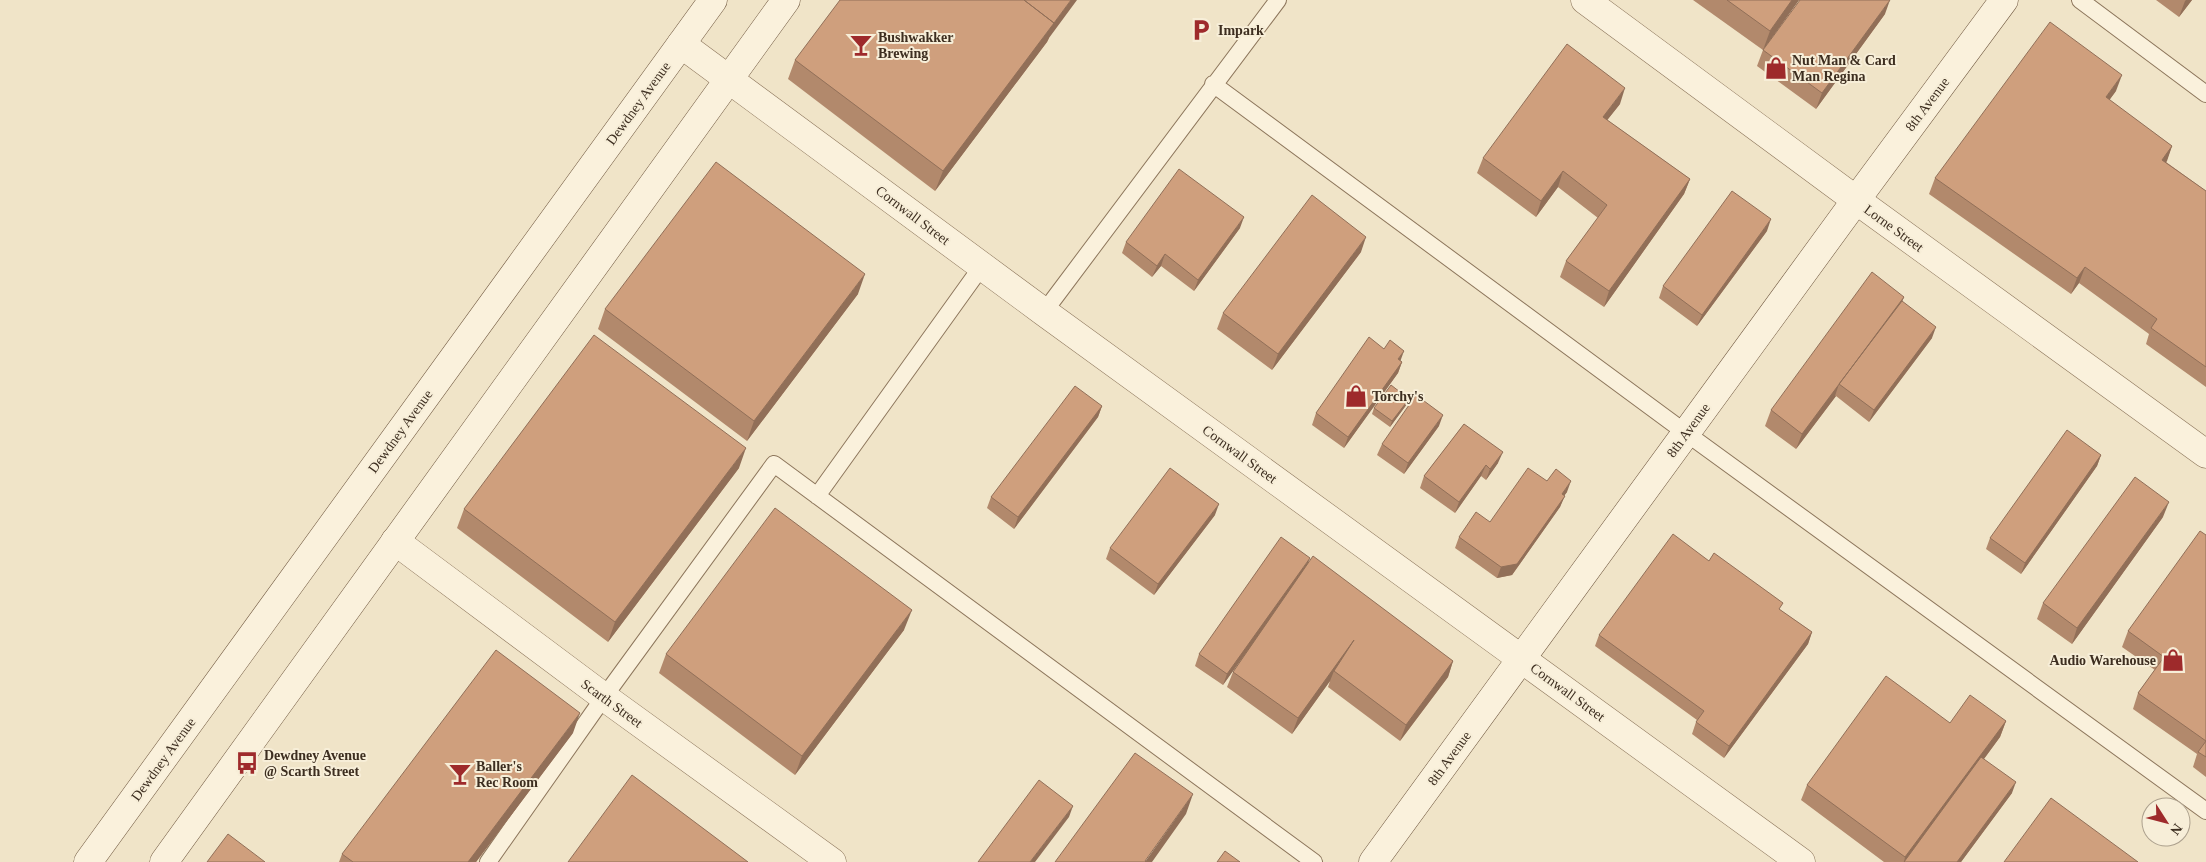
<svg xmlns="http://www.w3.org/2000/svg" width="2206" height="862" font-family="Georgia,serif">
<rect width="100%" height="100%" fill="#f0e4c8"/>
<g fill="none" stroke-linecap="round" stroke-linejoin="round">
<defs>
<path id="lane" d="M2080 0 2206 94
M1213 84 1686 433 2206 811
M1044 312 1278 0
M817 496 982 266
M488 862 604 697 774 464 1314 862"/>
<path id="street" d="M1585 0 1856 200 2206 454
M681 44 1044 312 1801 862
M395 541 604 697 832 862"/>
<path id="secondary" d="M88 862 713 0
M164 862 786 0
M1373 862 1856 200 2004 0"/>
</defs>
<use href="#lane" stroke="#8d765c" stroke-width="18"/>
<use href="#street" stroke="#8d765c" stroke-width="29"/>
<use href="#secondary" stroke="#6f573f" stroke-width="29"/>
<use href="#lane" stroke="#faf1dc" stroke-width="16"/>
<use href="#street" stroke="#faf1dc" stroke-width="28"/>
<use href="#secondary" stroke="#faf1dc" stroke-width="28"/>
</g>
<path fill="#b2896c" d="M1693 0H1799L1763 50Z
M2156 0H2192L2179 17Z
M1885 14 1816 109 1757 66 1763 50Z
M1049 38 1047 42 935 191 788 79 795 60Z
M2116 91 2109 100 2172 146 2166 162 2206 191V387L2146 344 2149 334 2079 283 2071 294 1929 194 1935 178Z
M1620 104 1607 120 1690 179 1684 194 1604 307 1560 277 1566 261 1598 218 1558 187 1536 217 1477 173 1483 158Z
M1240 228 1194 291 1161 266 1152 277 1122 253 1126 242Z
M1767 231 1697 326 1659 298 1663 286Z
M1361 252 1272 370 1217 329 1223 313Z
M858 294 747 441 598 329 605 309Z
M1904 297 1902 301 1932 338 1869 422 1836 396 1796 449 1765 426 1771 410Z
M1401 361 1402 362 1398 373 1344 448 1312 425 1316 413Z
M1409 399 1407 404 1390 427 1372 414 1374 408Z
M1102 406 1098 417 1014 529 987 508 991 497Z
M1464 424 1498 463 1486 480 1481 476 1455 513 1420 488 1424 476Z
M1439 426 1404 474 1377 455 1382 444Z
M2101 455 2097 466 2021 574 1986 549 1990 538Z
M739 468 608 642 457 528 464 509Z
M1547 481 1567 492 1564 496 1560 507 1512 575 1497 578 1455 548 1459 537 1490 522Z
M1215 515 1154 595 1106 559 1110 548Z
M2163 517 2072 644 2037 619 2043 603Z
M2206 535V777L2193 767 2197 754 2133 709 2138 693 2155 670 2122 647 2128 631Z
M1709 561 1812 632 1808 644 1724 758 1692 734 1696 722 1697 720 1595 646 1599 635Z
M1308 564 1453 661 1448 677 1400 741 1328 687 1330 681 1292 734 1227 687 1233 672 1248 649 1223 685 1195 666 1199 654Z
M904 630 795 775 659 673 666 654Z
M2006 721 2000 737 1984 759 2012 793 1961 862H1884L1801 800 1807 785Z
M573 733 476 862H339L342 854Z"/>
<path fill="#916f58" d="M1071 0H1077L1049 38 1047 42 935 191 943 171Z
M1792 0H1799L1763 50 1770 31Z
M1890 0 1885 14 1816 109 1822 93Z
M2186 0H2192L2179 17 2185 1Z
M2122 75 2116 91 2100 113 2106 97Z
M1625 88 1620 104 1597 133 1603 117Z
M2172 146 2167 161 2157 175 2162 160Z
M1563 171 1558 187 1536 217 1541 201Z
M1690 179 1684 194 1604 307 1609 291Z
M1244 217 1240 228 1194 291 1198 280Z
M1771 219 1767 231 1697 326 1702 315Z
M1366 237 1361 252 1272 370 1278 354Z
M1165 254 1161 266 1152 277 1157 266Z
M2085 267 2079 283 2071 294 2077 278Z
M865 274 858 294 747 441 754 421Z
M1904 297 1898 312 1839 384 1835 396H1836L1796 449 1802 434Z
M1936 327 1932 338 1869 422 1874 410Z
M1404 351 1400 362 1398 359Z
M1402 362 1398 373 1344 448 1348 437Z
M1409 399 1407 404 1390 427 1392 421Z
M1102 406 1098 417 1014 529 1018 517Z
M1443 415 1439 426 1404 474 1408 463Z
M746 448 739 468 608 642 615 622Z
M1503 452 1498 463 1486 480 1490 469Z
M2101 455 2097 466 2021 574 2025 563Z
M1486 465 1481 476 1455 513 1459 502Z
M1571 481 1567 492 1557 505 1562 494Z
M1565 496 1560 507 1512 575 1497 578 1501 567Z
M2169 502 2163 517 2072 644 2077 628Z
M1219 504 1215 515 1154 595 1158 584Z
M1310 558 1306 569 1223 685 1227 674Z
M912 610 904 630 795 775 802 756Z
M1812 632 1808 644 1724 758 1729 746Z
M1354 640 1334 671 1330 681 1292 734 1298 718Z
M1453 661 1448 677 1400 741 1406 725Z
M580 713 573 733 476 862H468Z
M2006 721 2000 737 1908 862H1904L1905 857Z
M2016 782 2012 793 1961 862H1957Z
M1193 794 1186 814 1152 862H1145Z
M1073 806 1069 817 1035 862H1030Z"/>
<path fill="#cf9f7d" stroke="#916f58" d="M840 0H1024L1054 23 943 171 795 60Z
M1024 0H1071L1054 23Z
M1727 0H1792L1770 31Z
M1800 0H1890L1822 93 1763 50Z
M2050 22 2122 75 2106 97 2172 146 2162 160 2206 191V367L2151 328 2157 319 2085 267 2077 278 1935 178Z
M1567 44 1625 88 1603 117 1690 179 1609 291 1566 261 1607 205 1563 171 1541 201 1483 158Z
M716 162 865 274 754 421 605 309Z
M1179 169 1244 217 1198 280 1165 254 1157 266 1126 242Z
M1732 191 1771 219 1702 315 1663 286Z
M1312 195 1366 237 1278 354 1223 313Z
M1872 272 1904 297 1802 434 1771 410Z
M1902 301 1936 327 1874 410 1839 384Z
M594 335 746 448 615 622 464 509Z
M1369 337 1384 349 1390 340 1404 351 1398 359 1402 362 1348 437 1316 413Z
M1391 385 1409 399 1392 421 1374 408Z
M1075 386 1102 406 1018 517 991 497Z
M1416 395 1443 415 1408 463 1382 444Z
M1464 424 1503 452 1490 469 1486 465 1459 502 1424 476Z
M2067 430 2101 455 2025 563 1990 538Z
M1170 468 1219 504 1158 584 1110 548Z
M1528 468 1547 481 1556 469 1571 481 1562 494 1565 496 1517 564 1501 567 1459 537 1476 512 1490 522Z
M2135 477 2169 502 2077 628 2043 603Z
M775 508 912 610 802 756 666 654Z
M2200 531 2206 535V741L2138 693 2164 657 2128 631Z
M1673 534 1709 561 1714 553 1783 603 1779 609 1812 632 1729 746 1696 722 1704 711 1599 635Z
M1281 537 1310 558 1227 674 1199 654Z
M1313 556 1453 661 1406 725 1334 671 1354 640 1298 718 1233 672Z
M496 650 580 713 468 862H353L342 854Z
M1886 676 1950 723 1970 695 2006 721 1905 857 1807 785Z
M2206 741V757L2198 752Z
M1135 753 1193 794 1145 861 1146 862H1055Z
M1981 757 2016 782 1957 862H1904Z
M632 775 748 862H568Z
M1039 780 1073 806 1030 862H978Z
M2051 798 2138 862H2004Z
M228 834 265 862H207Z
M1225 851 1240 862H1217Z"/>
<defs>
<symbol id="parking-bare" viewBox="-9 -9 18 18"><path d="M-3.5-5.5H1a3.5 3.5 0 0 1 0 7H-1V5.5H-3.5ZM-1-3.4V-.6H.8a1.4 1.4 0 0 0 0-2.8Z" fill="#9e2a2b" stroke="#f7eed8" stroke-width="2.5" paint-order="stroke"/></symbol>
<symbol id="bar-bare" viewBox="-9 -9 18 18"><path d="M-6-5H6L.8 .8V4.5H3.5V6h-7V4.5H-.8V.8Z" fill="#9e2a2b" stroke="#f7eed8" stroke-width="2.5" paint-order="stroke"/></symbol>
<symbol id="shop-bare" viewBox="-9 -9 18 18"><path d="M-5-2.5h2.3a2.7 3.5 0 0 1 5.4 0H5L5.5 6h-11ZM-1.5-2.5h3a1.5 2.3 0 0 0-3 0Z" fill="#9e2a2b" stroke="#f7eed8" stroke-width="2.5" paint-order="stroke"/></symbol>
<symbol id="bus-bare" viewBox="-9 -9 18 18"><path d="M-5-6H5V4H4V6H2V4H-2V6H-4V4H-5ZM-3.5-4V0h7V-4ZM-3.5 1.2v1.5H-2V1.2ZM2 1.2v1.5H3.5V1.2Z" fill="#9e2a2b" stroke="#f7eed8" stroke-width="2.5" paint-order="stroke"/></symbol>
</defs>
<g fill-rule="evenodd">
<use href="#parking-bare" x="1185" y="14" width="32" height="32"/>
<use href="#bar-bare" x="845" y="29" width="32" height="32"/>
<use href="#shop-bare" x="1760" y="52" width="32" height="32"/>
<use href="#shop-bare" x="1340" y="380" width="32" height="32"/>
<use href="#shop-bare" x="2157" y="644" width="32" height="32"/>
<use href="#bus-bare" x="231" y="747" width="32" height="32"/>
<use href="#bar-bare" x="444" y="758" width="32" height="32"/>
</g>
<g text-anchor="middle" stroke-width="4" stroke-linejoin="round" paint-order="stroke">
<g font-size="14" font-weight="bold" fill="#3d2e20" stroke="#f7eed8" text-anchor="start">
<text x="1218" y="35">Impark</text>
<text x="878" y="42">Bushwakker<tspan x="878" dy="16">Brewing</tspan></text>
<text x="1792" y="65">Nut Man &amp; Card<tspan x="1792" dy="16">Man Regina</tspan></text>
<text x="1372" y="401">Torchy's</text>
<text x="2156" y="665" text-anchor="end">Audio Warehouse</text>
<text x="264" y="760">Dewdney Avenue<tspan x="264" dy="16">@ Scarth Street</tspan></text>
<text x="476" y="771">Baller's<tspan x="476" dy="16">Rec Room</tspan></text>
</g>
<g font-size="14" fill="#3d2e20" stroke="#f7eed8">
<text transform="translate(638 103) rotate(-54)" y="5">Dewdney Avenue</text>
<text transform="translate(1927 104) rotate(-53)" y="5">8th Avenue</text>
<text transform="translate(913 215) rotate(37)" y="5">Cornwall Street</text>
<text transform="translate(1894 228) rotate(36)" y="5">Lorne Street</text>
<text transform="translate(1688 430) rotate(-54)" y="5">8th Avenue</text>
<text transform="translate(400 431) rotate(-54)" y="5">Dewdney Avenue</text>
<text transform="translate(1240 454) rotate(36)" y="5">Cornwall Street</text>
<text transform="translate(1568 692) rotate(36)" y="5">Cornwall Street</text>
<text transform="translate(612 703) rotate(36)" y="5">Scarth Street</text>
<text transform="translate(1449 758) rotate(-54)" y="5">8th Avenue</text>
<text transform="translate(163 759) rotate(-54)" y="5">Dewdney Avenue</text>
</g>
</g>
<g transform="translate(2166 822) rotate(126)"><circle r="24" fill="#f7eed8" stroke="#ada18e"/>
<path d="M0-4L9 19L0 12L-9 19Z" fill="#9e2a2b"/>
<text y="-8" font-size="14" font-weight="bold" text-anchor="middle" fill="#3d2e20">N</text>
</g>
</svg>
